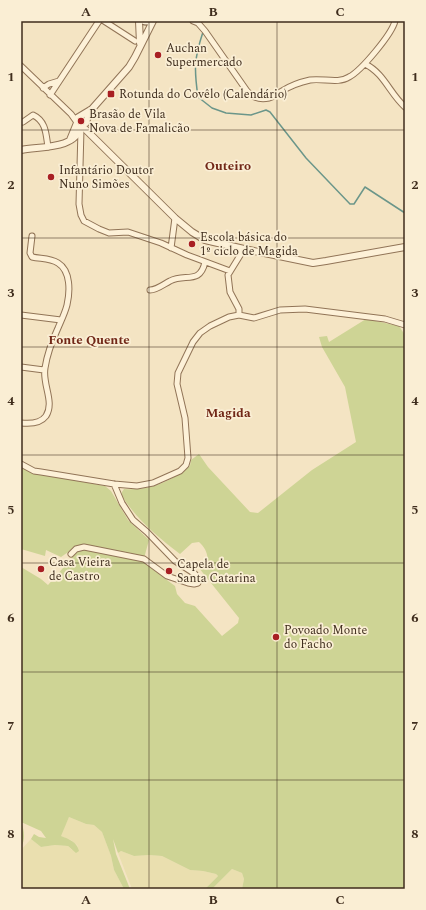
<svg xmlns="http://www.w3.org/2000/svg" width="426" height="910" font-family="Spectral,serif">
<rect width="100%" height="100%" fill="#f4e4c3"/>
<path fill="#eadfaf" d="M69 817 86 824 94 825 102 832 111 856 114 870 124 889H21V850L31 839 41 847 55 845 68 846 72 850 78 846 71 840 60 836Z
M121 851 134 856 149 855 162 856 190 870 203 871 216 874 218 876 205 889H132L118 853Z
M232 869 242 873 244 879 242 889H212Z"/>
<path fill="#ced495" d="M366 319 399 326 405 335V889H242L244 879 242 873 232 869 212 889H205L218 876 216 874 203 871 190 870 162 856 149 855 134 856 121 851 118 853 113 839 116 854 130 889H124L114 870 111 856 102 832 94 825 86 824 69 817 61 836C69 839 77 842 79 851L76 853 68 846 55 845 41 847 31 839 34 834 39 837 46 838 41 831 21 822C24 829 26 839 21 847V567L41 579 48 585 71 559 77 546 61 557 46 550 45 556 21 549V468L34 473 105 486 111 491 128 520 149 540 143 562 175 586 177 594 185 603 195 606 222 636 238 623 239 618 199 568 207 563C209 555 205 547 199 542L192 543 180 554C158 537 137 520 122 496V492L124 489C150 491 170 482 190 466L191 460 199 454 208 467 250 512 258 513 312 470 356 442 345 387 322 347 319 337 327 336 329 342Z"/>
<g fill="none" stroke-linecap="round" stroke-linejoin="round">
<path stroke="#6b968a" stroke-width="1.5" d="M203 32C194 59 194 69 198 97L212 108 226 113 251 115 266 110 270 112 306 158 350 204H354L365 187 405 213"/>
<defs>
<path id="minor" d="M104 21 135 41
M193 21 198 23 205 31 247 91C253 98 260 100 269 98 274 97 277 93 282 91 290 86 301 82 310 80 323 78 338 84 349 77 361 71 392 34 395 21
M365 64C384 73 390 94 405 107
M21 66 71 114 76 121
M43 88 49 84 59 81
M50 95 99 21
M23 122 33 115C46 121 46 134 48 147
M81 129 79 204 81 215 84 221 99 229 109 233 128 232 161 243 187 255 230 271
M171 248 175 218
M150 290C157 290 164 284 170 281 185 273 200 285 205 262
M21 315 61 320
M239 315 254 318 280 310 305 309 385 319 405 325
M21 367 44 370
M21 423C30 424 40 424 46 416 55 402 42 384 45 368 47 355 52 341 58 328 61 321 65 313 67 305 70 292 71 271 58 263 50 258 41 259 32 257L30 253 32 236
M21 464 34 471 41 472 114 484 137 486 153 483 180 471 186 465 188 458 185 418 177 384 178 373 193 342 200 333 210 326 229 317 239 315V309L230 292 228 275 244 249
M71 554 76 549 84 547 144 559 167 576 188 583 194 584 198 583V578L195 574 175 561 147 532 133 520 122 503 114 484"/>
<path id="tertiary" d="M139 21 140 43
M86 123 87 119 92 109
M82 126 175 218 192 232 205 240 244 249 313 263 326 261 405 247
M70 140 77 123V118L92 109 129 67 135 57 153 21
M21 150C39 146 76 150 81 126"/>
<path id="secondary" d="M145 21H149"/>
</defs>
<use href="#minor" stroke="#917457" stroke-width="7"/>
<use href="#tertiary" stroke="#917457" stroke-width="8"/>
<use href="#secondary" stroke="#73553a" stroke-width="9"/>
<use href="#minor" stroke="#fdf1d8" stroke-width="5"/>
<use href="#tertiary" stroke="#fdf1d8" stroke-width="6"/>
<use href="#secondary" stroke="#fdf1d8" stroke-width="7"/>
</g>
<path fill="none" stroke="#3f2d1d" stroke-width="1" stroke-opacity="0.55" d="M149 21V889M277 21V889M21 130H405M21 238H405M21 347H405M21 455H405M21 563H405M21 672H405M21 780H405"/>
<g fill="#a81f23" stroke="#faeed4" stroke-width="1.5">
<circle cx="158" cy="55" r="4"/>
<rect x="107" y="90" width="8" height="8" rx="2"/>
<circle cx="81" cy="121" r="4"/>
<circle cx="51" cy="177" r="4"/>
<circle cx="192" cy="244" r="4"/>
<circle cx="41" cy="569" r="4"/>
<circle cx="169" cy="571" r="4"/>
<circle cx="276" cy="637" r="4"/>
</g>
<g text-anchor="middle" stroke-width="3.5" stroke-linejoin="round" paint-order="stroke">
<g font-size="12" fill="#3f2d1d" stroke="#faeed4" text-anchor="start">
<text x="166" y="52">Auchan<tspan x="166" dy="14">Supermercado</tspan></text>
<text x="119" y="98">Rotunda do Covêlo (Calendário)</text>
<text x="89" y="118">Brasão de Vila<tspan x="89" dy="14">Nova de Famalicão</tspan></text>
<text x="59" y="174">Infantário Doutor<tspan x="59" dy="14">Nuno Simões</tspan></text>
<text x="200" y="241">Escola básica do<tspan x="200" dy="14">1º ciclo de Magida</tspan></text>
<text x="49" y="566">Casa Vieira<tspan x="49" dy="14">de Castro</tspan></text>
<text x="177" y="568">Capela de<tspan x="177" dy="14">Santa Catarina</tspan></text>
<text x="284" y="634">Povoado Monte<tspan x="284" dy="14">do Facho</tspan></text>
</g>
<g font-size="13" font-weight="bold" fill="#712717" stroke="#faeed4">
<text x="228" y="170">Outeiro</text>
<text x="89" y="344">Fonte Quente</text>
<text x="228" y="417">Magida</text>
</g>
</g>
<rect width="426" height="910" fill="none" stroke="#faeed4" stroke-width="44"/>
<rect x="22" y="22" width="382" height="866" fill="none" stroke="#3f2d1d" stroke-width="1.5"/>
<g font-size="13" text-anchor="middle" font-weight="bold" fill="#3f2d1d">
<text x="86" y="16">A</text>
<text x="213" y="16">B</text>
<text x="340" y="16">C</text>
<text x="11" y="81">1</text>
<text x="415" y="81">1</text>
<text x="11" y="189">2</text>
<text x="415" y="189">2</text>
<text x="11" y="297">3</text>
<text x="415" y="297">3</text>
<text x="11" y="405">4</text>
<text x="415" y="405">4</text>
<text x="11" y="514">5</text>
<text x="415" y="514">5</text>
<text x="11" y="622">6</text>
<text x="415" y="622">6</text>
<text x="11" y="730">7</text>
<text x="415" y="730">7</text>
<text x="11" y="838">8</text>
<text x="415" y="838">8</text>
<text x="86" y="904">A</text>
<text x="213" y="904">B</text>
<text x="340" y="904">C</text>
</g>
</svg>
